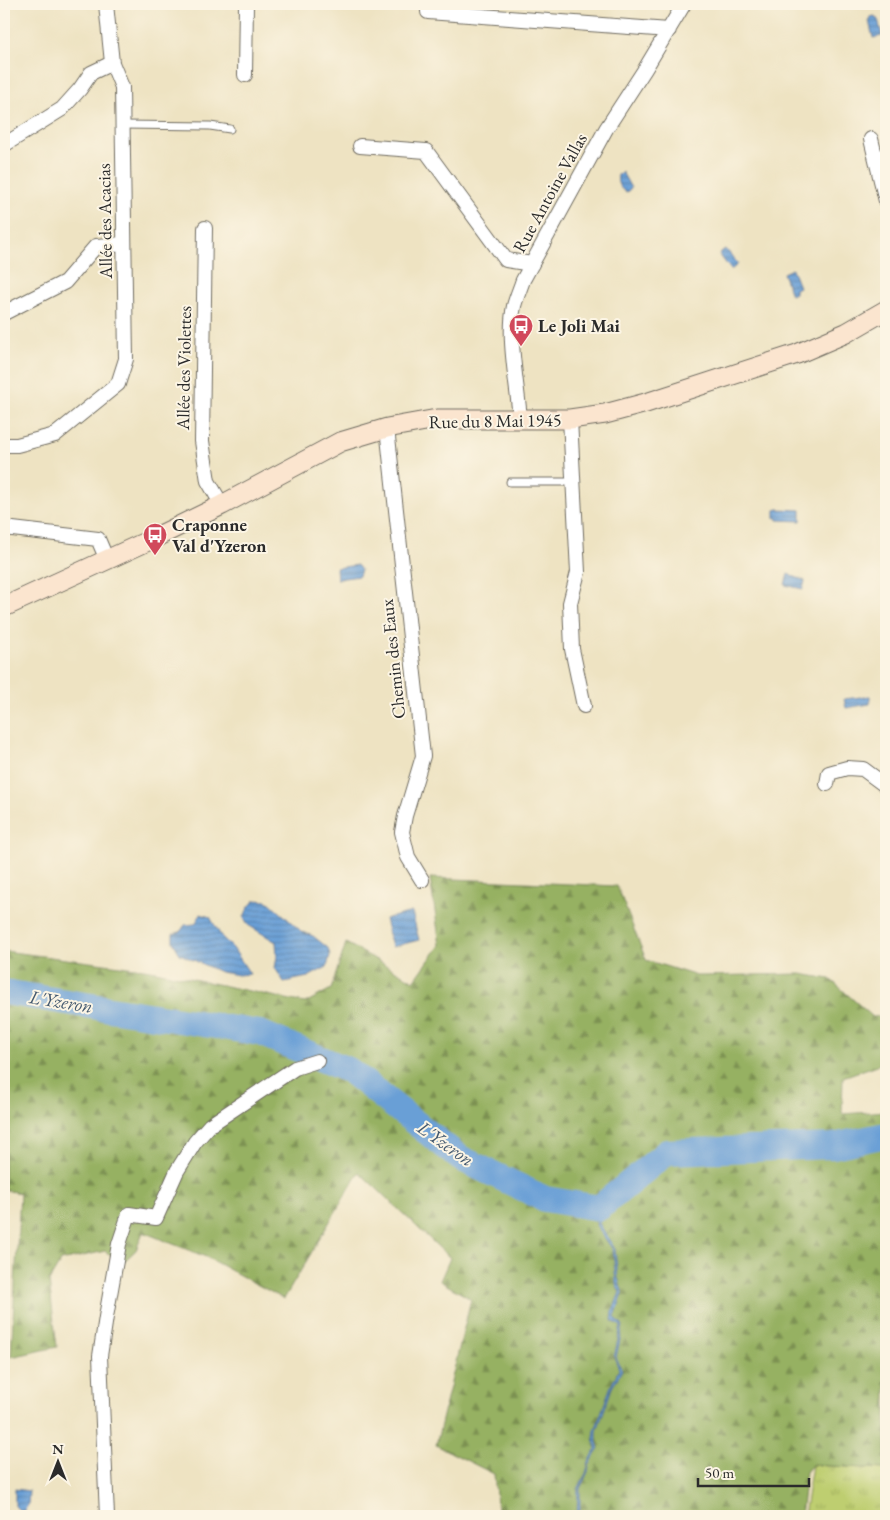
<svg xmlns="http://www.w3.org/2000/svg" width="890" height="1520" font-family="'EB Garamond',serif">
<defs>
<pattern id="grass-tufts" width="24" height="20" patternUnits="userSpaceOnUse" patternTransform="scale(1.25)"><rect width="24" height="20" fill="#bece70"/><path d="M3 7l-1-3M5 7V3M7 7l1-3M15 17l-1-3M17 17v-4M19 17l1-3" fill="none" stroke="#a3b161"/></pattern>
<pattern id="forest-firs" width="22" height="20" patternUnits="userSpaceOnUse" patternTransform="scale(1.25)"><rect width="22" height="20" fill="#96b162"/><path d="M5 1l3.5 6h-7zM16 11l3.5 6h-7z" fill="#7b9051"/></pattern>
<pattern id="water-rules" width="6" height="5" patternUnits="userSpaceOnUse" patternTransform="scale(1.25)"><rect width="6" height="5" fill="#699fd6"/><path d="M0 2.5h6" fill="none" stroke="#5782ae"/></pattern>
</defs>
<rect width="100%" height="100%" fill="#fcf5e5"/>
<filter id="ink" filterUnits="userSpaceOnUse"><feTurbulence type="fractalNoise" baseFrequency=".02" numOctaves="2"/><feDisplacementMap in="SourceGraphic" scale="10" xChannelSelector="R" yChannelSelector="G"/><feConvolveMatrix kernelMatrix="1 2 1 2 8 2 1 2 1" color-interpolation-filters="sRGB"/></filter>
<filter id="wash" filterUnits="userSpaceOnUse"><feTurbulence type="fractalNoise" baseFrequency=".0096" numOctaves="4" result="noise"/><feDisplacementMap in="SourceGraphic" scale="20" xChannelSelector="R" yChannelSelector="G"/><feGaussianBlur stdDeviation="1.12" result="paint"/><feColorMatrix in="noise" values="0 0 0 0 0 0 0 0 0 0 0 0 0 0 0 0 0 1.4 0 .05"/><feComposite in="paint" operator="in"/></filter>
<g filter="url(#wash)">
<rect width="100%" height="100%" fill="#eee3c2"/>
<path fill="url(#grass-tufts)" stroke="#747c4e" d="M812 1465 886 1469V1516H804Z"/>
<path fill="url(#forest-firs)" stroke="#606e46" d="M430 878 617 886 646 960 697 976 801 974 830 979 873 1017 886 1016V1062L843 1077 842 1114 886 1111V1469L812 1465 806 1472 801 1516H498L494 1474 436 1445 471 1299 440 1281 450 1258 359 1172 284 1299 206 1257 143 1232 136 1250 122 1263 105 1251 61 1261 49 1281 57 1347 11 1357 20 1193 4 1190V951L151 970 305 1003 331 989 346 943 414 981 440 945Z"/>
<path fill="url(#water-rules)" stroke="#4a6580" d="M875 16 876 19H878L882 36 873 38 869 21 871 20 870 17Z
M622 172 631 188 627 192C620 190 616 183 618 175Z
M726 249 738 264 731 270 719 254 722 251Z
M792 269 799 287 795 289V293L791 295 783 273Z
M778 509 801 510V521L778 520V518H775V510Z
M357 565 361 570 359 576 337 579 336 568Z
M788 574 805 581 803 589 785 585Z
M870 696V704L846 708 844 699Z
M255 900 268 901 302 932 313 936 328 948 330 955 327 967 308 977 284 982 275 968 277 956 276 942 248 925 244 917 248 908Z
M412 912 419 940 392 947 385 919Z
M201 914 210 917 221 936 233 948 250 974 238 975 220 972 180 954 173 942V934L180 932 185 925 195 924Z
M599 1206 600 1208 599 1223 615 1249 618 1278 623 1293 615 1317 616 1319 623 1326 616 1358 622 1370 612 1388 597 1431V1442L599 1448 589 1466 588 1472 580 1489V1516H577L578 1489 586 1473 589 1462 596 1449 594 1437 595 1430 610 1388 619 1369 614 1357 621 1326 612 1321 613 1310 620 1292 616 1284 613 1250 596 1225Z
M15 1489 29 1491 28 1505 24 1511H20L15 1506Z"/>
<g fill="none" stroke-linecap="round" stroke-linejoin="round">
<path stroke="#699fd6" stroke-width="26" d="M4 992 260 1033 350 1071 460 1158 545 1199 599 1208 667 1152 833 1146 886 1135"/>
</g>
</g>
<g filter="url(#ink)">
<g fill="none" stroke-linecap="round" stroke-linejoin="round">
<defs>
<path id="lane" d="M123 125 210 126 230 129
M510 482H573"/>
<path id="street" d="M428 4V12L669 30
M245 75 246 4
M871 139 886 201
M4 145 62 109 80 89 91 73 112 63
M360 146 426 151 506 260 532 264
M205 228 202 441 208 481 222 505
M4 313 65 282 96 246 124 244
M570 419 578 572 570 603 572 649 584 706
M520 420C518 387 507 338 514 306 516 298 520 289 523 280L606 129 645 69 684 4
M387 428 423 756 405 816 402 832 408 857 422 880
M4 445H17L55 435 118 384 126 359 122 87 112 63 106 4
M4 528 98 539 107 560
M827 784 829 773 847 768 863 769 886 786
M107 1516 100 1356 106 1317 119 1244 129 1214 156 1218 177 1171 195 1142 210 1125 295 1068 317 1061"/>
<path id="secondary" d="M4 607 150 540 222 505 340 442 387 428 437 419H570L605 414 646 403 797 354 846 333 886 310"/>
</defs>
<use href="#lane" stroke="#6f6b60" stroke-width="9"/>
<use href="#street" stroke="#6f6b60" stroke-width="16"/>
<use href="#secondary" stroke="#6f6b60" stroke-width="21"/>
<use href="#lane" stroke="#fff" stroke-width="7"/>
<use href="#street" stroke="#fff" stroke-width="14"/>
<use href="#secondary" stroke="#fbe5cf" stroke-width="19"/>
</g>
</g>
<defs>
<symbol id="bus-pin" viewBox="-11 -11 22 30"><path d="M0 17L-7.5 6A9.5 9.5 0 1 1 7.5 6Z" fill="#d1495b" stroke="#fcf5e5"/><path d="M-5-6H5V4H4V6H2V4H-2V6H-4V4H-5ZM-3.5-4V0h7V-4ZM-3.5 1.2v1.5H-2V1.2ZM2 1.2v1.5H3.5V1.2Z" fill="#fff"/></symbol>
</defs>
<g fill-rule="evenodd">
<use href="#bus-pin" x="507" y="312" width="28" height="38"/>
<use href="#bus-pin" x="141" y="521" width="28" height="38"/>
</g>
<g text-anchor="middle" stroke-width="4" stroke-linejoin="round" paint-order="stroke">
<g font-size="18" fill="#2b2b2b" stroke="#fcf5e5">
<text transform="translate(550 193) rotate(-61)" y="6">Rue Antoine Vallas</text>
<text transform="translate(105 221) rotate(-91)" y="6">Allée des Acacias</text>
<text transform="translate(184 368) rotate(-89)" y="6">Allée des Violettes</text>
<text transform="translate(495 421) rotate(-1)" y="6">Rue du 8 Mai 1945</text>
<text transform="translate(393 659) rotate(-96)" y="6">Chemin des Eaux</text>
</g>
<g font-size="18" font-weight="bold" fill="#2b2b2b" stroke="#fcf5e5" text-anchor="start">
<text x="538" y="332">Le Joli Mai</text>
<text x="172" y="531">Craponne<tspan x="172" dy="21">Val d'Yzeron</tspan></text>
</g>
<g font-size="19" font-style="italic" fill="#44596f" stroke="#fcf5e5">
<text transform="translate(61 1001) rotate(9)" y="7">L'Yzeron</text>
<text transform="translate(446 1143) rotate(35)" y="7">L'Yzeron</text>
</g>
</g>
<rect width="890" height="1520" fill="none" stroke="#fcf5e5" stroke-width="20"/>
<g transform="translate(58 1462)" stroke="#fcf5e5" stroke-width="4" paint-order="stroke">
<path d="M0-4L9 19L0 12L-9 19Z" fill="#2b2b2b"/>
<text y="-8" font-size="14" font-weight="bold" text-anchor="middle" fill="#2b2b2b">N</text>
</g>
<path d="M698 1478v8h111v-8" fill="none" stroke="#2b2b2b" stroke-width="2.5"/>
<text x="705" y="1478" font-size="15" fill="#2b2b2b" stroke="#fcf5e5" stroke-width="4" paint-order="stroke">50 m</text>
</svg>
